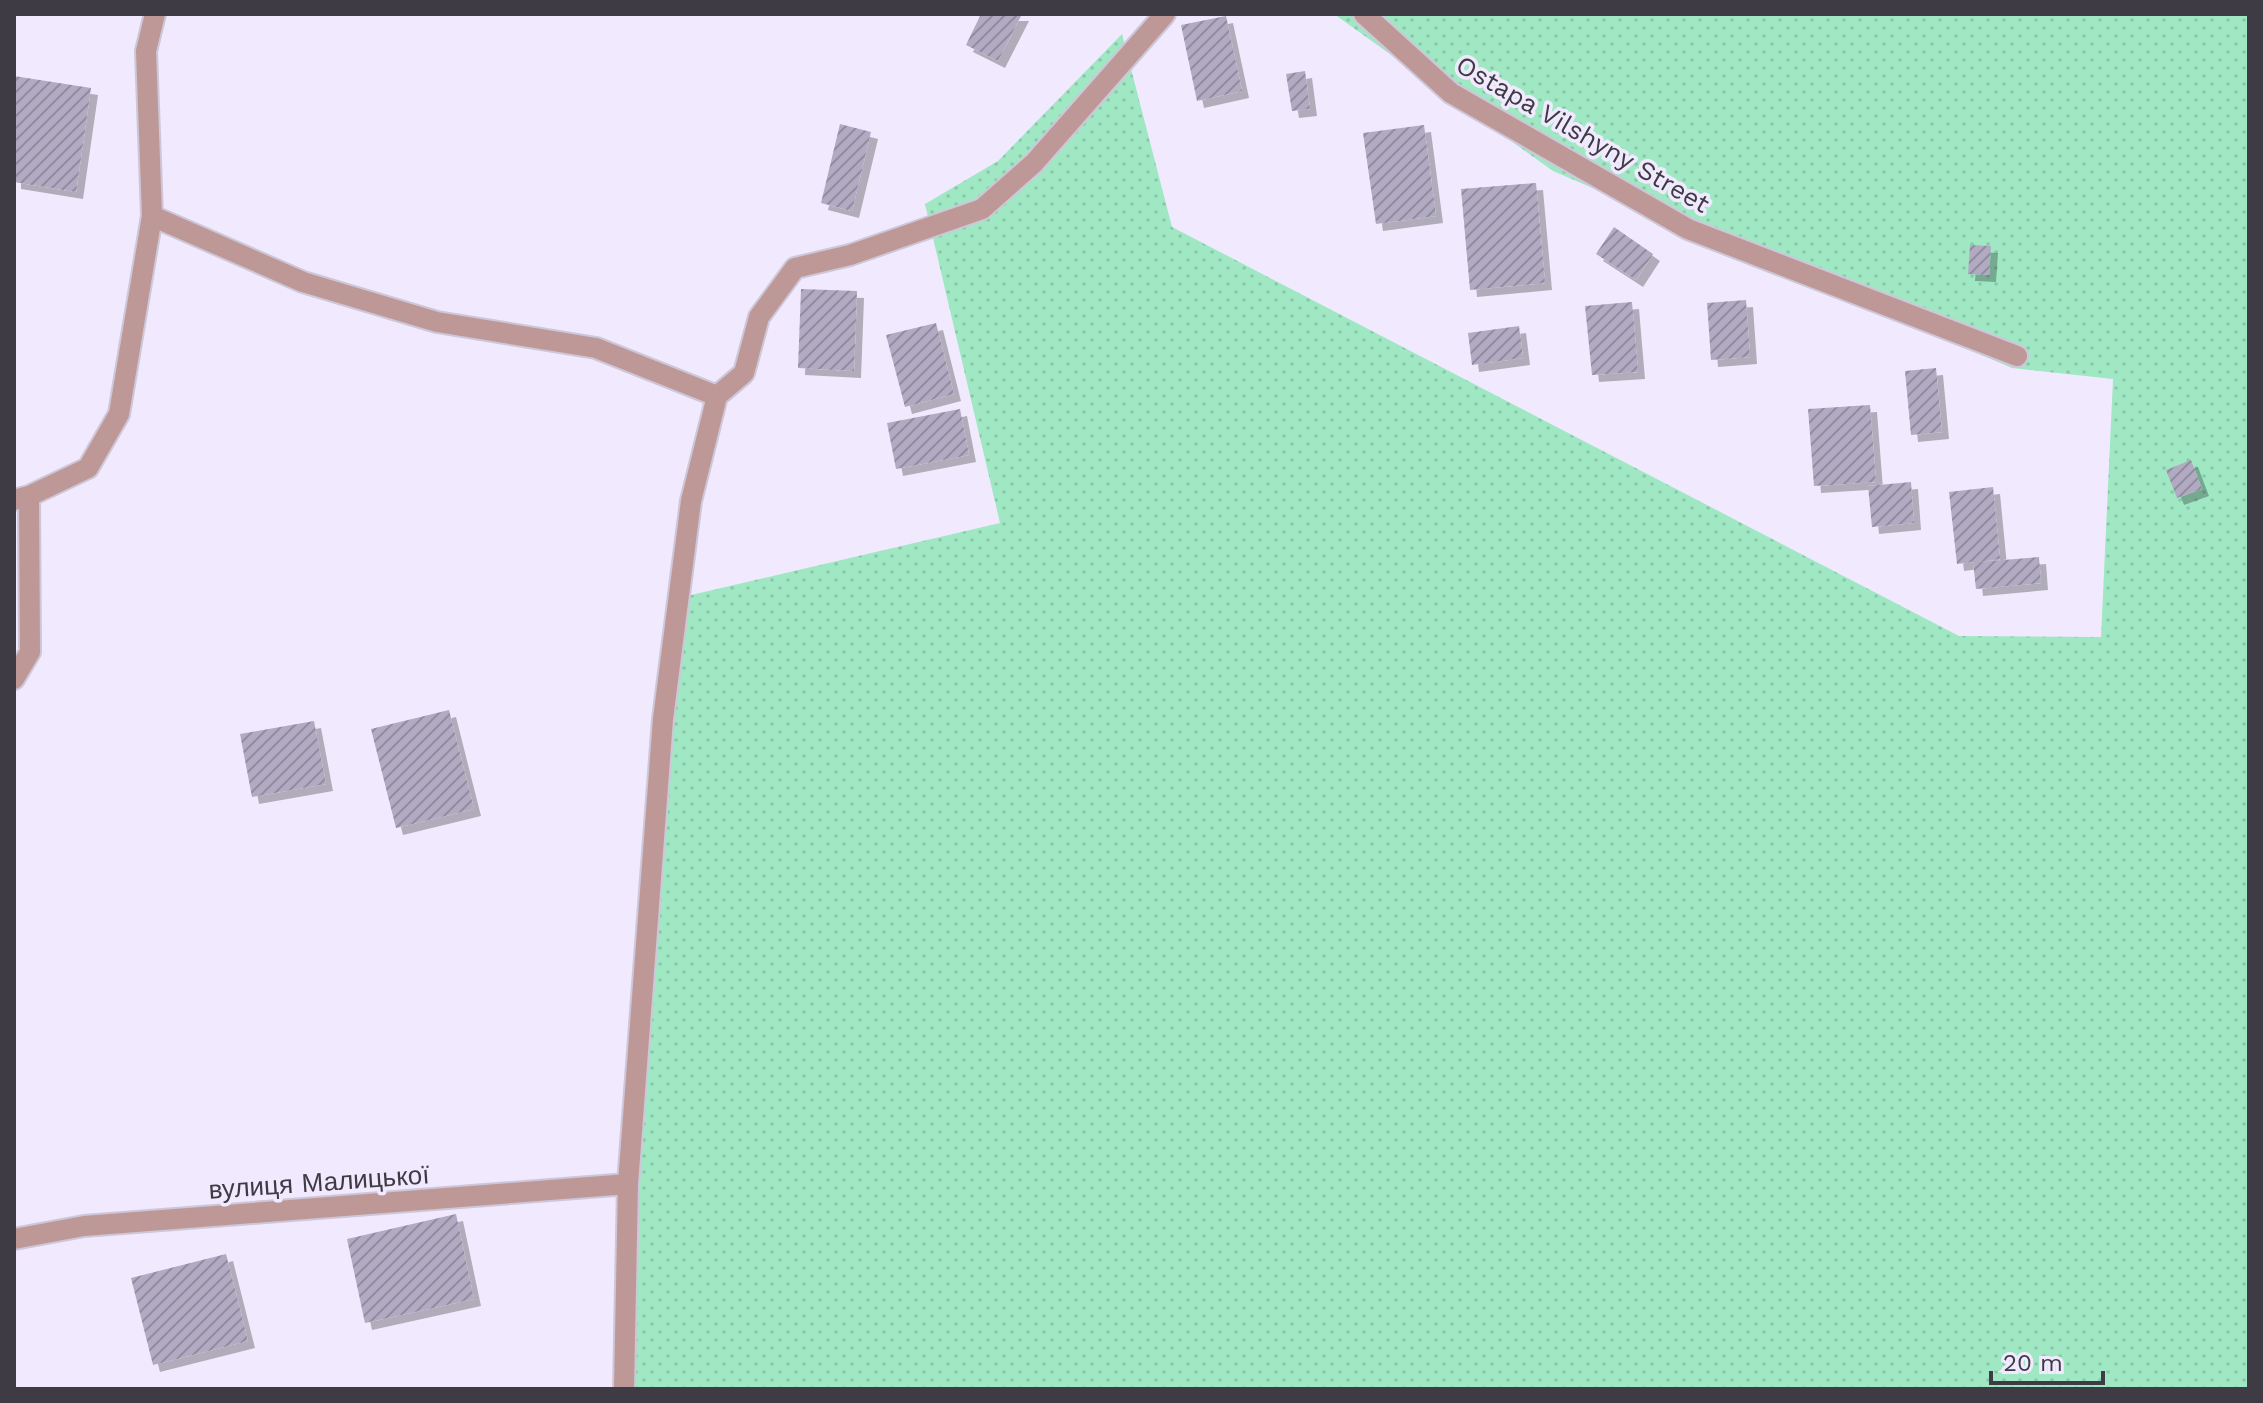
<svg xmlns="http://www.w3.org/2000/svg" width="2263" height="1403" font-family="'Work Sans',sans-serif">
<defs>
<pattern id="park-dots" width="8" height="8" patternUnits="userSpaceOnUse" patternTransform="scale(2)"><rect width="8" height="8" fill="#a0e8c4"/><path d="M2 2h.1M6 6h.1" fill="none" stroke="#8bc8aa" stroke-width="1.8" stroke-linecap="round"/></pattern>
<pattern id="building-hatch" width="6" height="6" patternUnits="userSpaceOnUse" patternTransform="scale(2)"><rect width="6" height="6" fill="#b2aac2"/><path d="M-1 1l2-2M0 6l6-6M5 7l2-2" fill="none" stroke="#928c9f"/></pattern>
<filter id="shadow"><feDropShadow dx="7" dy="7" stdDeviation="0" flood-color="#0004"/></filter>
</defs>
<rect width="100%" height="100%" fill="#f1eafe"/>
<path fill="url(#park-dots)" d="M1334 14H2249V1389H617L674 599 1000 523 925 204 998 161 1122 34 1172 227 1959 636 2101 637 2113 379 2012 368 1553 171Z"/>
<path fill="url(#building-hatch)" filter="url(#shadow)" d="M981 14H1022L998 61 966 45Z
M1226 16 1242 91 1197 101 1181 25Z
M1305 71 1310 109 1292 111 1286 74Z
M14 76 91 88 76 192 14 182Z
M840 124 871 132 852 211 821 203Z
M1424 125 1436 216 1376 224 1363 133Z
M1536 183 1545 283 1470 290 1461 189Z
M1614 227 1653 254 1636 280 1596 254Z
M1970 245 1991 246 1989 275 1968 274Z
M801 289 857 291 854 371 798 368Z
M1746 300 1750 357 1711 360 1707 303Z
M1632 302 1638 372 1592 375 1585 306Z
M936 323 954 394 905 407 886 335Z
M1519 326 1523 358 1472 365 1468 333Z
M1936 368 1942 432 1911 435 1905 371Z
M1870 405 1876 482 1814 486 1808 409Z
M960 409 969 455 896 469 887 423Z
M2191 460 2202 489 2177 498 2166 470Z
M1911 482 1914 523 1872 527 1868 486Z
M1993 487 2000 559 1979 562 2039 557 2041 583 1976 589 1973 562 1957 564 1949 492Z
M449 710 474 809 396 828 371 729Z
M314 721 326 784 252 797 240 734Z
M456 1214 474 1299 365 1323 347 1239Z
M226 1254 248 1341 153 1365 131 1278Z"/>
<g fill="none" stroke-linecap="round" stroke-linejoin="round">
<defs>
<path id="minor" d="M1364 14 1451 93 1688 229 2017 356
M152 216 303 282 437 322 596 348 717 396
M717 396 744 373 759 317 795 268 850 255 982 209 1034 163 1165 14
M14 500 29 496 88 468 119 414 152 216 146 51 155 14
M14 679 30 652 29 496
M14 1239 84 1226 628 1184
M624 1389 628 1184 663 719 691 501 717 396"/>
</defs>
<use href="#minor" stroke="#cdc7d9" stroke-width="24"/>
<use href="#minor" stroke="#be9896" stroke-width="20"/>
</g>
<g text-anchor="middle" stroke-width="7" stroke-linejoin="round" paint-order="stroke">
<g font-size="26" fill="#3e3b45" stroke="#f1eafe">
<text transform="translate(1583 134) rotate(30)" y="9">Ostapa Vilshyny Street</text>
<text transform="translate(319 1182) rotate(-4)" y="9">вулиця Малицької</text>
</g>
</g>
<rect width="2263" height="1403" fill="none" stroke="#3e3b45" stroke-width="32"/>
<path d="M1991 1371v12h112v-12" fill="none" stroke="#3e3b45" stroke-width="4"/>
<text x="2003" y="1371" font-size="24" fill="#3e3b45" stroke="#f1eafe" stroke-width="6" paint-order="stroke">20 m</text>
</svg>
